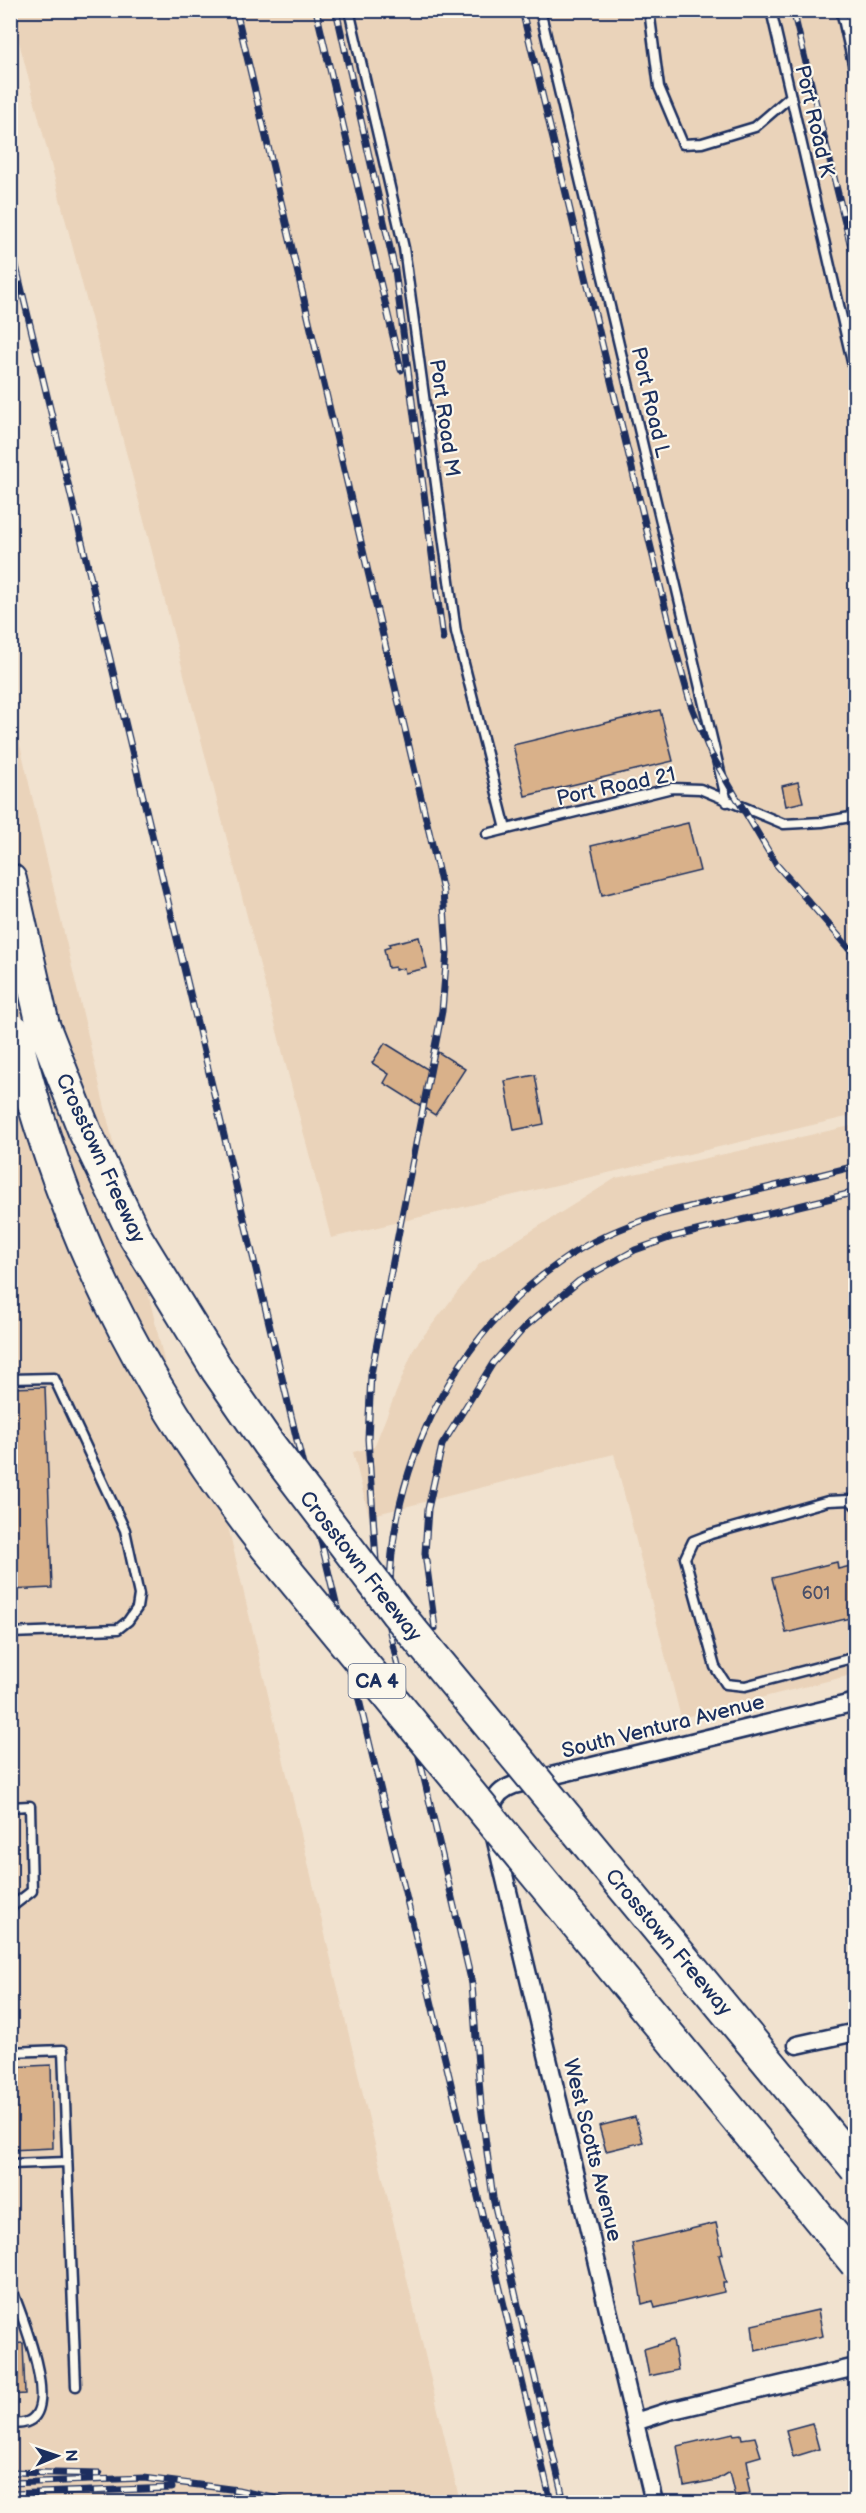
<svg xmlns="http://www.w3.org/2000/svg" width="866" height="2513" font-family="'Balsamiq Sans',sans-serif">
<rect width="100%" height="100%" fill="#f1e2cf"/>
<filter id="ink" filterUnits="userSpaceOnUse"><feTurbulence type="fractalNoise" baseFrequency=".0167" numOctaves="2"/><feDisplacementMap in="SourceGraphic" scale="12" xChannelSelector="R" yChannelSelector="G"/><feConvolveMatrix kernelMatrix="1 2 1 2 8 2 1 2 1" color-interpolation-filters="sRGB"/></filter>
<g filter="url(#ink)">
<path fill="#ead3ba" d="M11 11H855V1115L331 1238Z
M10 702 188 1463 212 1459 460 2502H11Z
M855 1125V1674L681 1718 614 1454 369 1516 353 1452 374 1447 414 1348 480 1263 616 1178Z"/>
<path fill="#d9b18a" stroke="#1b2f5e" stroke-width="1.5" d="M660 710 673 761 525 796 513 745Z
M798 782 803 802 786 806 782 786Z
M688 823 700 871 602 895 591 846Z
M419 937 427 968 405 973 404 968 395 970V967L388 968 384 949 390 947 389 944Z
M385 1043 427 1069 438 1052 465 1069 435 1115 384 1083 389 1074 372 1063Z
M535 1075 544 1124 514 1130 505 1081Z
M45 1387 52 1588 10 1590V1388Z
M837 1562 838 1569 855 1565V1608L848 1610 850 1618 786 1633 772 1578Z
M51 2065 53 2148 10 2150V2067Z
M635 2117 643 2142 606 2151 599 2126Z
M716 2223 723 2254 719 2255 726 2283H723L724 2292 655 2308 653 2301 642 2304 632 2243Z
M818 2310 823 2336 755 2351 752 2325Z
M673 2340 678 2370 649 2376 644 2349Z
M23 2343 25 2394 10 2395V2344Z
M812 2423 819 2449 793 2457 786 2430Z
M733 2433 734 2435 741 2434 742 2439 755 2437 761 2456 747 2460 750 2477 747 2478 750 2493 735 2497 729 2472 716 2480 684 2486 677 2446Z"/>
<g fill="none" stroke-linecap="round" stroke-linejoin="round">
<defs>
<path id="lane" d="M349 10 404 248 456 632 506 829
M540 10 727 802
M649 10 659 87 683 144 702 143 755 127 791 96
M771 10 856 379
M841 10 856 77
M487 834 672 788 700 789 784 824 822 822 856 816
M10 1379 54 1378 125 1530 139 1595 137 1608 128 1621 118 1629 10 1633
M856 1506 850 1500 828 1501 711 1534 693 1541 685 1558 715 1667 726 1684 745 1686 856 1657
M10 1807 30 1806 32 1891 10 1908
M10 2052 63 2050 76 2386
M10 2164 67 2162
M10 2285C19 2308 60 2406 29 2421 24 2424 16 2424 10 2424"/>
<path id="street" d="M797 2045 856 2032
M635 2422 669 2411 856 2367
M654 2502 495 1837C490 1814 488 1794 514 1785L856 1702"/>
<path id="highway" d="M10 880 43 1025"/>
</defs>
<use href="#lane" stroke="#1b2f5e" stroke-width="13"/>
<use href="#street" stroke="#1b2f5e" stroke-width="21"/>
<use href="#highway" stroke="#1b2f5e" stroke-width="36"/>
<use href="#lane" stroke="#fbf7ec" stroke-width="8"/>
<use href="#street" stroke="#fbf7ec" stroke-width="16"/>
<use href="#highway" stroke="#fbf7ec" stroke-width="32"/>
<defs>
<path id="rail" d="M236 10 443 891 447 952 442 1011 371 1374 368 1439 376 1561 384 1606 472 1984 481 2106 493 2198 564 2502
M316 10 401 370
M336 10 395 270 443 639
M522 10 675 648 691 705 711 754 742 807 776 864 856 956
M793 10 856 267
M10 241 551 2502
M390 1604C387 1473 451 1339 559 1263 590 1240 625 1226 661 1214L856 1166
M435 1628 425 1553 428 1509 442 1445 493 1363 526 1326 579 1281 635 1250 672 1237 856 1192
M10 2472 99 2474
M10 2483 144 2478 238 2490 290 2502
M10 2494 172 2488"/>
</defs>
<use href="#rail" stroke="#1b2f5e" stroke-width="7"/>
<use href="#rail" stroke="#fbf7ec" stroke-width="4.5" stroke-dasharray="14" stroke-linecap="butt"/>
<defs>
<path id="highway-bridge" d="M43 1025 85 1132 135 1236 218 1371 267 1442 397 1613 856 2168
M14 1031C63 1229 139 1384 265 1545L856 2263"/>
</defs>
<use href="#highway-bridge" stroke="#1b2f5e" stroke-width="36" stroke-linecap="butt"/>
<use href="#highway-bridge" stroke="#fbf7ec" stroke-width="32"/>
</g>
</g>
<g text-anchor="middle" stroke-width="4.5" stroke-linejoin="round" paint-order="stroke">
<g font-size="18" fill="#4a5069">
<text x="816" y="1599">601</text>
</g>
<rect fill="#fbf7ec" stroke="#5e6b89" stroke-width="1.5" x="348.5" y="1664" width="57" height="34" rx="4.5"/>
<g font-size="20" font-weight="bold" fill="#1b2f5e">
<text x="377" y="1688">CA 4</text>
</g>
<g font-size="21" fill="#1b2f5e" stroke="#fbf7ec">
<text transform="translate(815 121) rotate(77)" y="7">Port Road K</text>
<text transform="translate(651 402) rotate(77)" y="7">Port Road L</text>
<text transform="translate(445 418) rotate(82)" y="7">Port Road M</text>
<text transform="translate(616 786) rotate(-12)" y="7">Port Road 21</text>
<text transform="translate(101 1158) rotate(65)" y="7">Crosstown Freeway</text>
<text transform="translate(361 1566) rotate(52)" y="7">Crosstown Freeway</text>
<text transform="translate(663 1726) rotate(-14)" y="7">South Ventura Avenue</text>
<text transform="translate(669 1942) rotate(50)" y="7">Crosstown Freeway</text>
<text transform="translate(593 2150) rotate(76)" y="7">West Scotts Avenue</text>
</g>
</g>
<rect width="866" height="2513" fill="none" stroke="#fbf7ec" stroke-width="36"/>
<rect x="18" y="18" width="830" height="2477" fill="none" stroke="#1b2f5e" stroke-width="2" filter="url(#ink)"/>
<g transform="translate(57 2456) rotate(88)" stroke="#fbf7ec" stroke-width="4.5" paint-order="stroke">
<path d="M0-4.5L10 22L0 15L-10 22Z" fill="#1b2f5e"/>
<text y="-9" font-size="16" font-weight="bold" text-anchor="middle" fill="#1b2f5e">N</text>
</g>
</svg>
